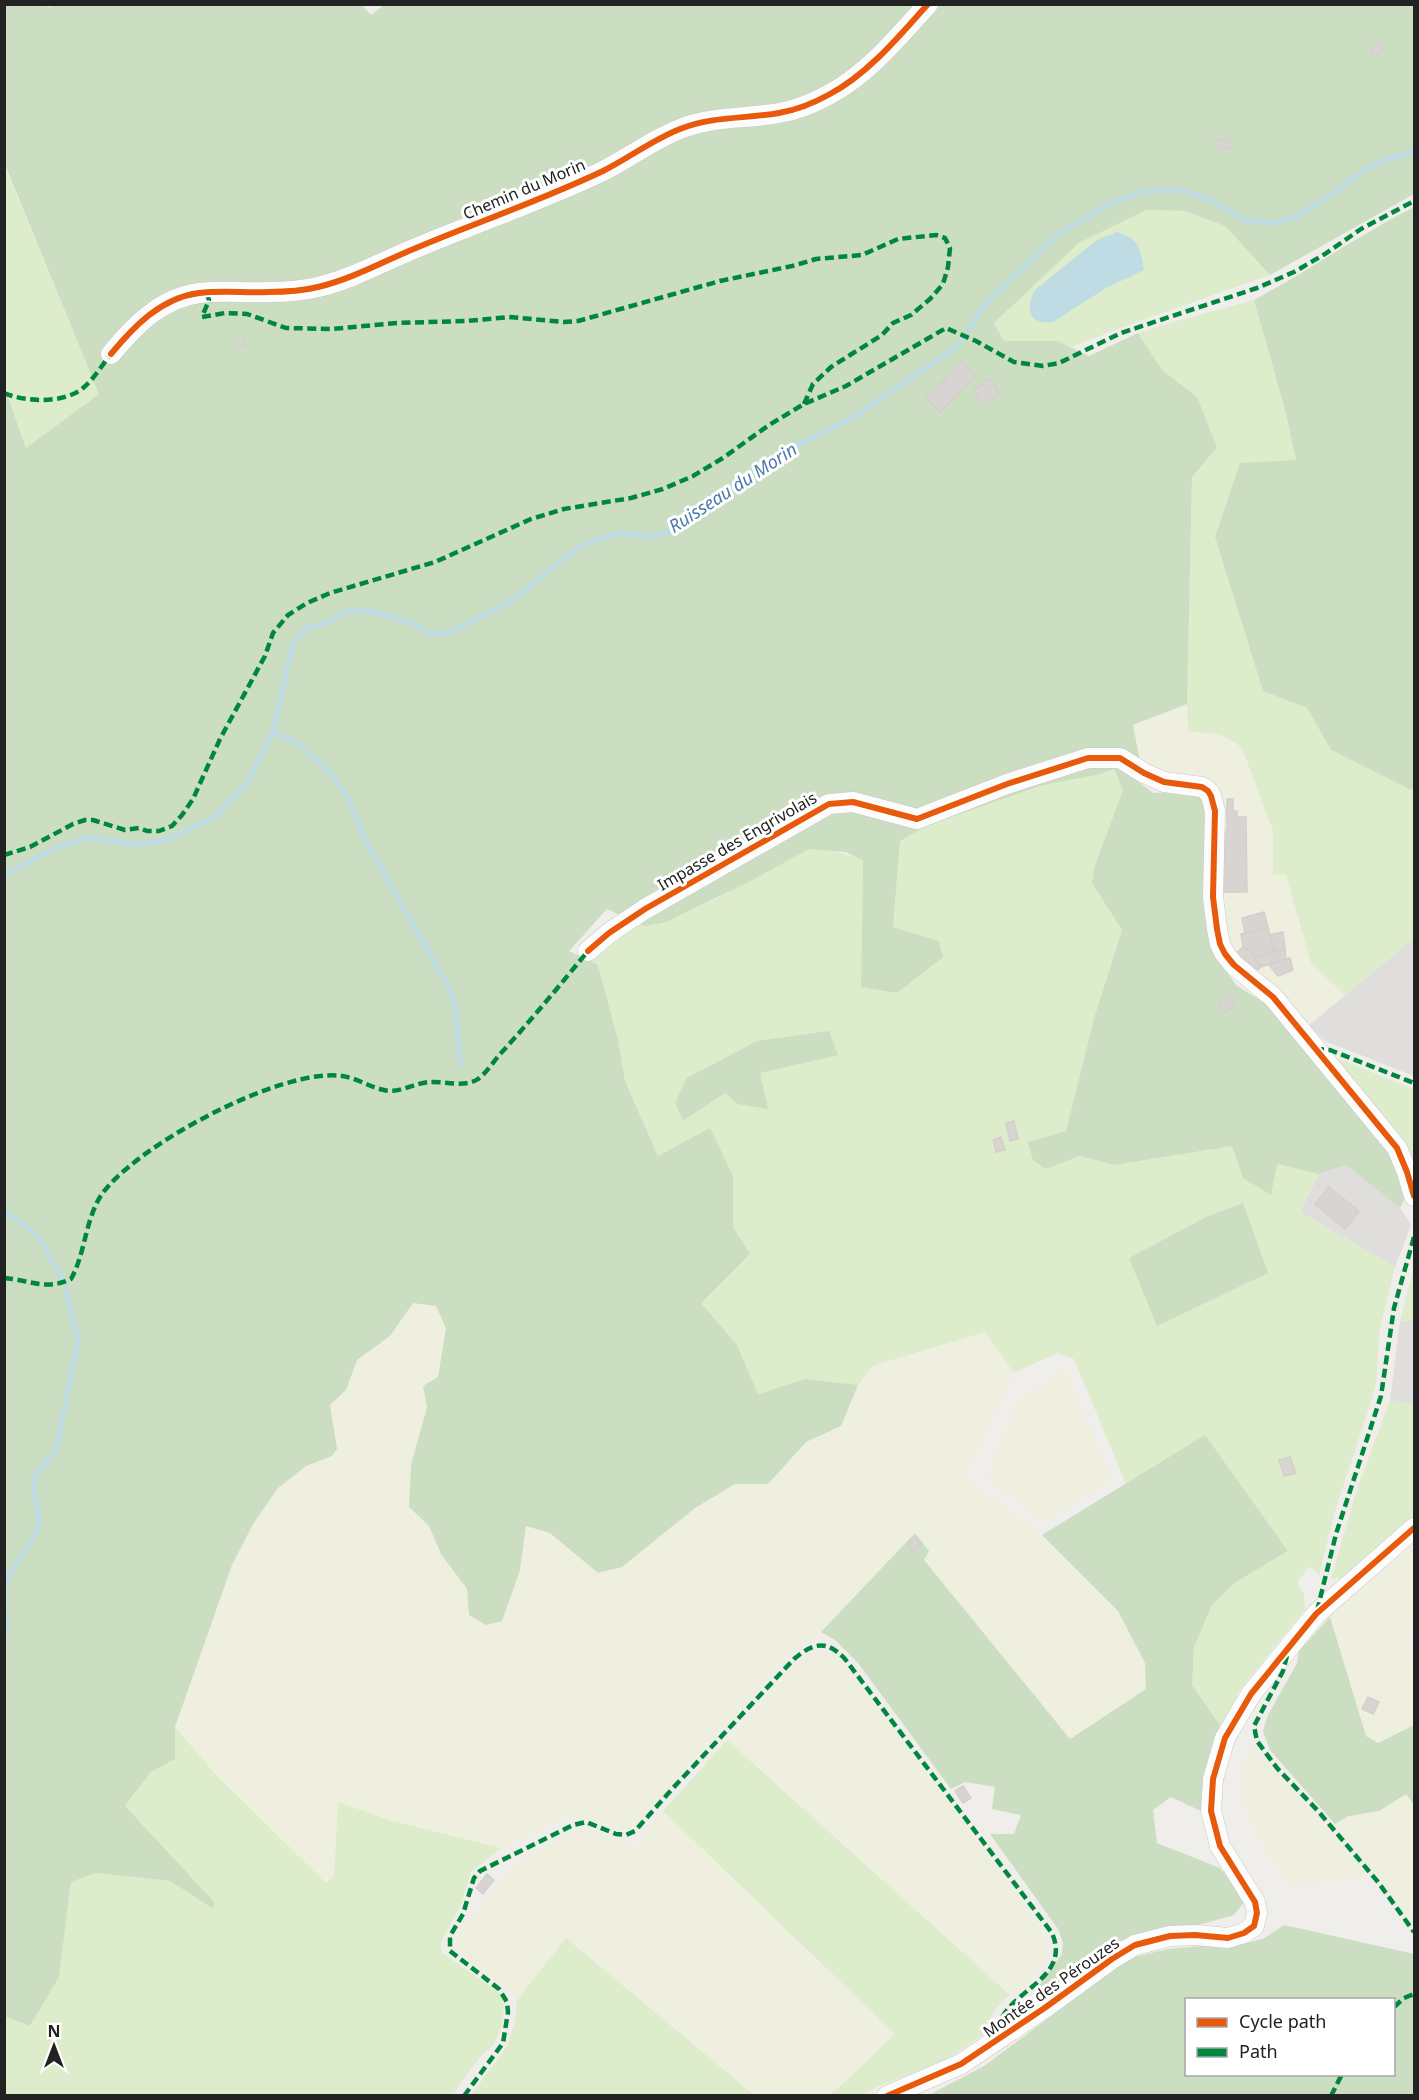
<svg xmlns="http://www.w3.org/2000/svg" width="1419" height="2100" font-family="'Noto Sans',sans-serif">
<rect width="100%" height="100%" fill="#f0eeeb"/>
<path fill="#dfdedc" d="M1414 938V1076L1325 1041 1309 1025Z
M1346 1165 1400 1208 1411 1225 1395 1267 1300 1212 1319 1174Z
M1414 1320V1405L1390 1400 1400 1321Z"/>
<path fill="#efefdf" d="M1187 704 1188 732 1215 733 1232 740 1242 748 1273 831V875L1285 874 1311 963 1345 995 1309 1025 1260 980 1225 941 1219 874 1155 774 1140 761 1133 725Z
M413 1302 436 1306 446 1327 438 1377 423 1386 427 1407 411 1465 409 1507 429 1526 441 1554 467 1589 469 1615 520 1570 526 1526 550 1533 598 1573 695 1508 735 1484H768L806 1442 841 1426 858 1385 872 1366 985 1332 1014 1373 965 1478 1042 1535 1118 1611 1145 1663 1146 1689 1069 1739 924 1560 929 1551 915 1533 821 1632 792 1649 637 1824 625 1829 569 1815 501 1848 389 1820 338 1802 334 1876 326 1883 215 1774 175 1727 232 1565 253 1524 278 1488 306 1466 332 1456 337 1449 330 1405 346 1390 357 1360 390 1336Z
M1064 1368 1113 1479 1045 1523 987 1479 1016 1404Z
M1414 1542V1627L1408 1630 1414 1669V1725L1378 1743 1366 1736 1330 1617Z
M823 1651 838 1656 1039 1923 1046 1942 1044 1962 1034 1977 1010 1995 727 1740 793 1666 810 1653Z
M1252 1744 1366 1875 1363 1878 1292 1886 1263 1848 1242 1803 1243 1767Z
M1406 1794 1414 1805V1923L1335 1824 1349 1816 1379 1811Z
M663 1811 896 2034 846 2081 829 2095H754L567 1938 517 2000 507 1988 458 1952 454 1943 460 1931 516 1861 577 1830 588 1829 635 1848Z"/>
<path fill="#ddeccb" d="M4 165 99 394 26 448 5 385Z
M1146 210 1185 211 1225 226 1270 275 1120 328 1072 347 1058 341H1004L994 323 1079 243Z
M1254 300 1286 413 1296 460 1215 537 1263 691 1307 708 1331 750 1411 790 1414 787V938L1345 995 1311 963 1286 875H1273V831L1242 748C1223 732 1211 733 1188 732L1187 704 1192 477 1197 397 1162 370 1138 333 1170 323Z
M1114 769 1123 790 1094 868 1092 883 1122 930 1095 1015 1066 1131 1028 1142 1046 1169 1080 1156 1115 1165 1232 1146 1243 1178 1271 1194 1276 1164 1319 1174 1300 1212 1395 1267 1379 1333 1377 1377 1372 1399 1335 1511 1319 1575 1310 1566 1297 1582 1304 1594 1305 1609 1239 1691 1222 1728 1192 1685 1194 1647 1212 1605 1236 1582 1288 1551 1205 1436 1126 1484 1074 1359 1057 1353 1014 1373 985 1332 872 1366 858 1385 805 1379 758 1394 737 1345 700 1302 750 1254 733 1227V1176L658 1156 625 1081 618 1040 598 965 591 962 639 924C659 933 755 878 777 866 787 861 800 851 810 849 827 847 848 854 863 861L861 987 939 941 893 927 900 841 926 826 1040 786 1101 774Z
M1334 1057 1414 1089V1167Z
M1414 1267V1320L1400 1321Z
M1390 1400 1414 1405V1517L1341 1578 1331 1579 1356 1492Z
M175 1727 215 1774 326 1883 334 1876 338 1802 389 1820 501 1848 471 1872 461 1904 441 1943V1952L498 1992 505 2003 501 2028 494 2044 479 2058 453 2095H5L4 2016 30 2026 59 1977 71 1882 95 1873 170 1881 212 1909 213 1902 125 1807 151 1772 175 1759Z
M727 1740 1010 1995 996 2008 983 2035 941 2063 883 2084 863 2095H829L846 2081 895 2034 663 1811Z
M566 1938 754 2095H471L507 2046 515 2022 517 2000Z"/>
<path fill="#cbdec1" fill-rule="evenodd" d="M60 4H361L371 15 385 4 1414 5V194L1270 275 1225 226 1185 211 1146 210 1079 243 994 323 1004 341H1058L1089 356 1138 333 1162 370 1197 397 1217 447 1192 477 1187 704 1133 725 1140 761 1121 768 1153 793 1190 790 1208 798 1207 933 1216 957 1236 985 1266 1004 1392 1154 1405 1197 1400 1208 1346 1165 1319 1174 1277 1164 1271 1195 1243 1178 1232 1146 1115 1165 1080 1156 1046 1169 1033 1160 1028 1142 1066 1131 1095 1015 1122 930 1092 883 1094 868 1123 790 1114 769 1101 774 1040 786 926 826 900 841 893 927 939 941 943 957 897 993 861 987 863 861 846 852 809 849 749 882 666 922 644 926 607 909 569 951 598 965 618 1040 625 1081 658 1156 710 1128 733 1176V1227L750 1254 701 1303 737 1345 758 1394 805 1379 858 1385 841 1426 806 1442 768 1484H735L695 1508 622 1567 598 1573 550 1533 526 1526 520 1570 502 1621 486 1625 469 1615 467 1589 441 1554 429 1526 409 1507 411 1465 427 1407 423 1386 438 1377 446 1328 436 1306 413 1303 390 1336 357 1360 346 1390 330 1405 337 1449 332 1456 306 1466 278 1488 253 1524 232 1565 175 1727V1759L151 1772 125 1806 214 1902 213 1909 170 1881 96 1873 71 1882 59 1977 30 2026 4 2016V385L26 448 99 394 5 165V5H46L48 7Z
M1414 207V787L1411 790 1331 750 1307 708 1263 691 1215 537 1240 463 1296 460 1286 413 1254 300C1308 271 1359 235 1414 207Z
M829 1031 838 1055 760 1073 768 1109 738 1104 725 1093 683 1121 675 1103 687 1078 757 1041Z
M1243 1203 1268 1273 1157 1326 1129 1258 1208 1216Z
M1205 1435 1288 1551 1236 1582 1212 1605 1194 1647 1192 1685 1222 1728 1204 1774 1201 1811 1171 1797 1153 1810 1157 1843 1220 1868 1245 1901 1234 1915 1195 1926 1147 1931 1119 1941 1084 1964 1039 1998 1035 1991 1062 1954 1063 1943 1058 1929 990 1834H1014L1021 1815 992 1809 995 1787 965 1782 951 1789 858 1663 835 1640 821 1632 915 1533 929 1551 924 1560 1070 1739 1146 1689 1145 1663 1118 1611 1042 1535Z
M1330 1617 1366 1736 1378 1743 1414 1725V1805L1406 1794 1379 1811 1349 1816 1335 1824 1270 1750 1263 1731 1267 1717 1297 1663 1299 1651Z
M1284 1925 1414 1954V2095L927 2096 984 2066 1130 1958 1168 1949 1213 1945H1237L1263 1939ZM1186 2000H1394V2074H1186Z"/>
<path fill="#bfdbe3" d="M1117 232C1140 239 1140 249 1144 270L1106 288 1053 322C1029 326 1025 308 1035 290L1097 240Z"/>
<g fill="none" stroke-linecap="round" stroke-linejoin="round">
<path stroke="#bfdbe3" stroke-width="5" d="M273 732 299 744 334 777 347 796 365 840 448 986 455 1005 461 1066
M4 875 58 847 90 837 135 845 166 840 215 817 247 783 273 732 293 644 306 628 327 623 347 611H371L415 624 430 634 449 633 513 600 580 546 619 533 653 536 675 529 679 523 772 458 857 415 959 345 983 307 1057 235 1109 204 1143 191H1186L1213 201 1244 220 1274 223 1295 217 1327 198 1363 171 1385 160 1414 152
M4 1211 30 1229 40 1239 64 1282 78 1341 56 1451 36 1473 34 1489 40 1524 33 1539 10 1573 4 1590
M4 1607 7 1625 4 1635"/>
</g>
<path fill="#d7d4d2" stroke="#d3d0cc" stroke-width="1.5" d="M1380 43 1384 52 1374 57 1370 49Z
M1229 137 1231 147 1219 151 1216 142Z
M242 337 245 345 237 347 234 340Z
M962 361 976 375 957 395 942 381Z
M990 379 999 393 983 404 973 390Z
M942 381 957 395 940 412 925 397Z
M1227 799H1233V811H1237V817H1246L1247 892H1224L1222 832H1227Z
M1264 912 1268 928 1245 933 1242 918Z
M1268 928 1274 952 1257 956 1243 947 1241 934Z
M1283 932 1285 948 1274 952 1269 935Z
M1243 947 1257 956 1255 959 1261 967 1254 973 1234 956Z
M1285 948 1286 959 1261 967 1255 959 1257 956Z
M1290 958 1293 970 1278 976 1269 965Z
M1230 992 1236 1006 1224 1012 1219 1003Z
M1014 1121 1018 1139 1010 1141 1006 1123Z
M1001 1137 1005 1150 996 1152 993 1140Z
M1329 1187 1359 1211 1345 1229 1315 1204Z
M1290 1457 1296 1473 1284 1476 1279 1460Z
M915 1537 921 1545 913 1552 907 1544Z
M1368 1697 1379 1702 1373 1714 1362 1709Z
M963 1786 971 1798 963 1803 955 1791Z
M487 1874 494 1880 483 1894 476 1888Z"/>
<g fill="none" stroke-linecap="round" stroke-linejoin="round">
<defs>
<path id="minor" d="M111 354C134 326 161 298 199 293 222 290 245 293 268 292 284 292 302 291 318 287 352 279 384 261 416 248 478 222 542 200 603 171 629 158 652 140 680 129 712 116 745 119 779 113 797 110 814 103 830 94 869 73 899 36 928 4
M588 951 609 933 645 909 829 804 853 802 917 819 1007 784 1088 758H1120L1144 773 1164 782 1202 787 1208 791 1211 796 1215 811 1213 897 1217 929 1220 944 1225 954 1234 965 1273 997 1397 1148 1407 1172 1414 1196
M887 2096 961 2064 1046 2007 1112 1959 1135 1945 1170 1936 1195 1935 1228 1938 1244 1933 1254 1926 1257 1913 1255 1902 1220 1846 1211 1811 1213 1779 1225 1738 1251 1694 1316 1614 1414 1528"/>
</defs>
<use href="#minor" stroke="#c9c8c7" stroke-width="21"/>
<use href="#minor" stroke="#fdfcfc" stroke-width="20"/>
<path stroke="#00873e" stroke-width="4.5" stroke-dasharray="9 4.5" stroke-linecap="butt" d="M206 292 209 300 202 317 225 313 247 314 286 328 331 329 397 323 466 321 509 317 564 322 578 321 720 281 792 266 816 259 862 255 898 239 936 235 945 238 950 248 948 267 943 284 930 299 911 315 893 323 882 335 831 367 813 384 804 404
M4 393C25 402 64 404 83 388 94 379 102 365 111 354
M4 855 30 847 73 824 85 820H93L125 830 139 828 147 831H159L172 826 182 815 193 799 220 739 265 656 273 633 288 615 307 603 330 593 435 562 531 519 564 509 631 498 663 489 693 476 723 458 769 425 804 404 846 386 946 328 976 341 1014 362 1043 366 1059 363 1121 333 1257 288 1294 272 1325 254 1361 229 1414 201
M1315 1049 1330 1050 1414 1083
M4 1278C30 1280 46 1291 71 1279 85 1254 85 1222 100 1197 132 1147 282 1067 342 1076 357 1078 369 1087 384 1090 399 1094 414 1083 429 1082 443 1081 465 1088 478 1079 486 1074 495 1059 502 1052 532 1019 560 985 588 951
M1317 1611 1336 1534 1381 1396 1394 1308 1414 1237
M1287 1656 1283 1671 1254 1726 1257 1741 1277 1768 1318 1811 1378 1882 1414 1932
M1394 2007 1404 1998 1414 1994
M464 2096 503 2043 508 2012 507 2002 499 1989 450 1951V1936L463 1914 474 1878 480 1871 573 1825 586 1822 616 1834 626 1835 635 1831 673 1788 794 1659C813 1643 826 1639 845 1659L1052 1933C1070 1975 1020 1987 1003 2016 999 2024 999 2031 999 2039
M1331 2096 1342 2074"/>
<defs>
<path id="cycleway" d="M111 354C134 326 161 298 199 293 222 290 245 293 268 292 284 292 302 291 318 287 352 279 384 261 416 248 478 222 542 200 603 171 629 158 652 140 680 129 712 116 745 119 779 113 797 110 814 103 830 94 869 73 899 36 928 4
M588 951 609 933 645 909 829 804 853 802 917 819 1007 784 1088 758H1120L1144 773 1164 782 1202 787 1208 791 1211 796 1215 811 1213 897 1217 929 1220 944 1225 954 1234 965 1273 997 1397 1148 1407 1172 1414 1196
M887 2096 961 2064 1046 2007 1112 1959 1135 1945 1170 1936 1195 1935 1228 1938 1244 1933 1254 1926 1257 1913 1255 1902 1220 1846 1211 1811 1213 1779 1225 1738 1251 1694 1316 1614 1414 1528"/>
</defs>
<use href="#cycleway" stroke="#fff" stroke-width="10"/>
<use href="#cycleway" stroke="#e8590c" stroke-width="6"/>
</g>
<g text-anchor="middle" stroke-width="6" stroke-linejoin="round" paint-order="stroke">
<g font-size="16" fill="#222" stroke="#fff">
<text transform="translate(524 189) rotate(-23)" y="6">Chemin du Morin</text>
<text transform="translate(737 841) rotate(-30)" y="6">Impasse des Engrivolais</text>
<text transform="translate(1051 1987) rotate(-35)" y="6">Montée des Pérouzes</text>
</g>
<g font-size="18" font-style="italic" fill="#4a7aab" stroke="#fff">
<text transform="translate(733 488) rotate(-33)" y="6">Ruisseau du Morin</text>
</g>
</g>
<rect width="1419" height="2100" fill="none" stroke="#222222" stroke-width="12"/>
<rect x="1185" y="1998" width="210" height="78" fill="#ffffff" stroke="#a7a7a7" stroke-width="1.5"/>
<rect x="1197" y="2018" width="30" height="9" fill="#e8590c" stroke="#a7a7a7" stroke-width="1.5"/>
<text x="1239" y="2028" font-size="18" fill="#222222">Cycle path</text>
<rect x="1197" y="2048" width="30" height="9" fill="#00873e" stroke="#a7a7a7" stroke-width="1.5"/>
<text x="1239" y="2058" font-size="18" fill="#222222">Path</text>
<g transform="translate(54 2046)" stroke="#ffffff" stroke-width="4.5" paint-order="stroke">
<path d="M0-4.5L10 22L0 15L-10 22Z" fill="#222222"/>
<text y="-9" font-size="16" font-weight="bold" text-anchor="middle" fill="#222222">N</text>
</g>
</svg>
